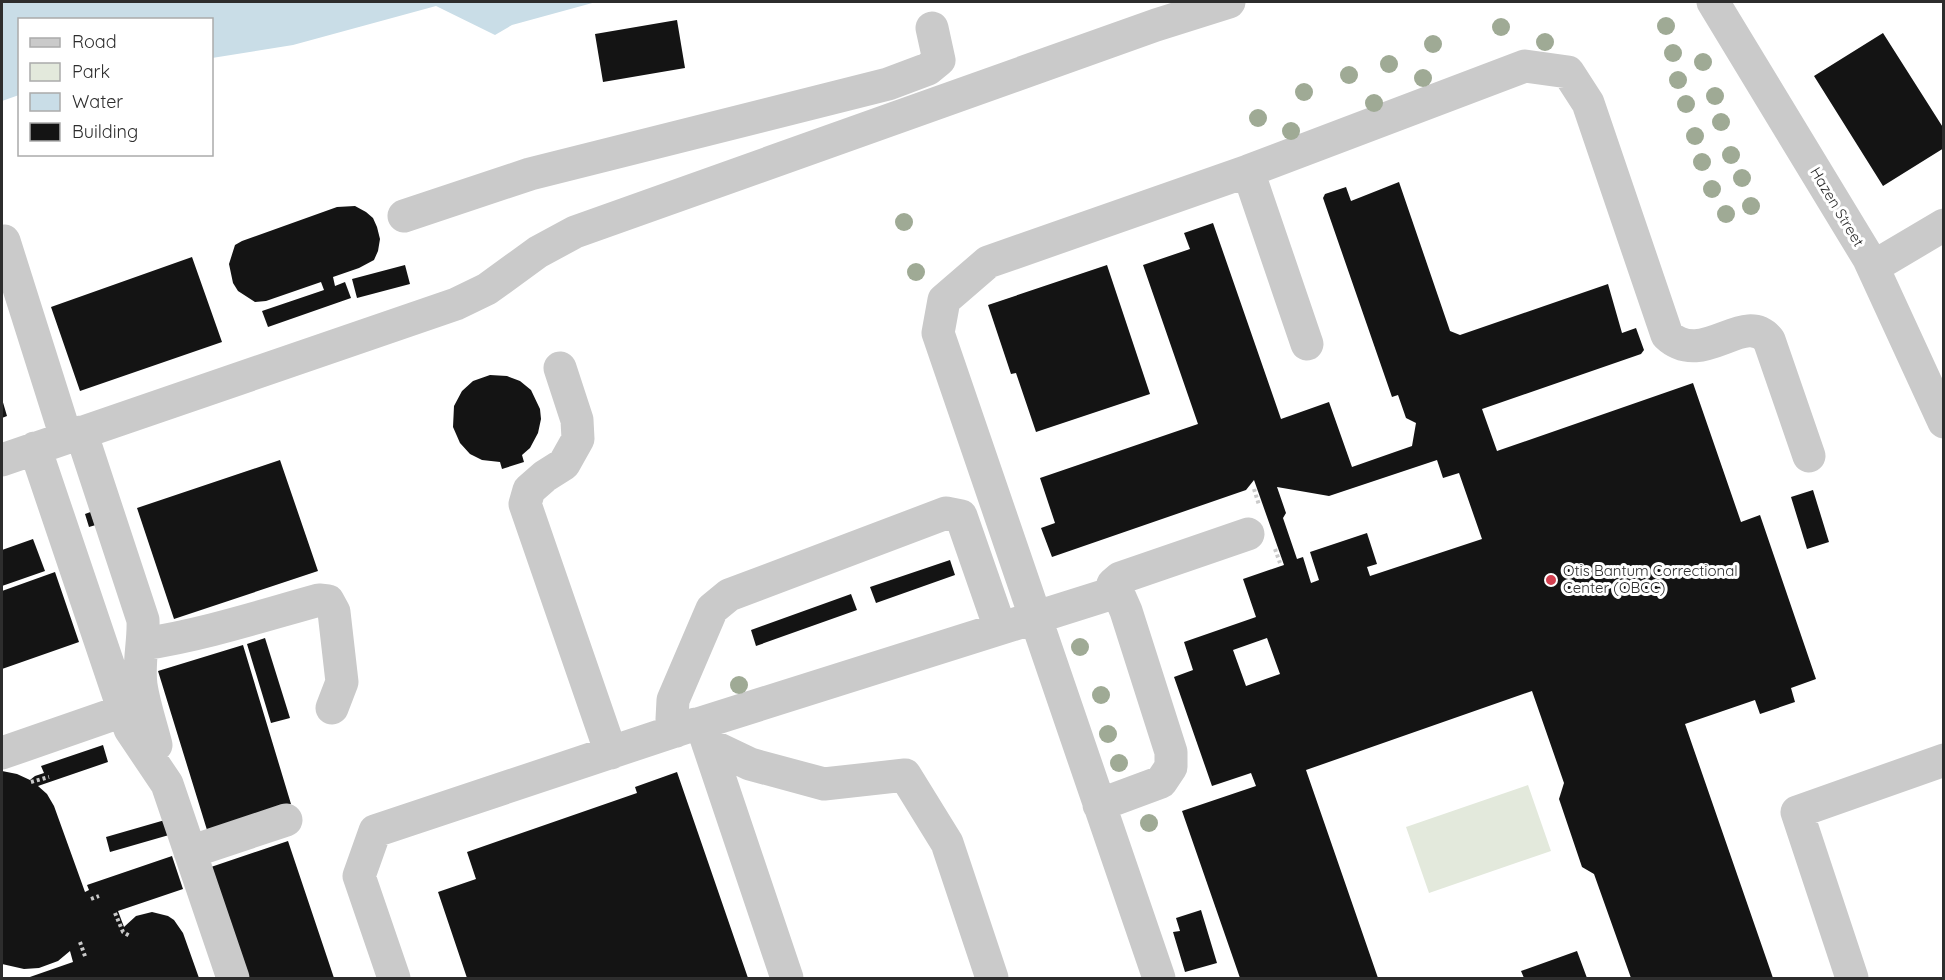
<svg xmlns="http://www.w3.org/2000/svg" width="1945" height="980" font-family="Quicksand,sans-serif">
<rect width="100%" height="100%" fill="#fff"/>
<path fill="#e3e9dc" d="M1528 785 1551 851 1429 893 1406 827Z"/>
<path fill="#c9dde7" d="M2 2H596L512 25 495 35 436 6 293 45 212 58V20H20L19 95 2 101Z"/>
<path fill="#141414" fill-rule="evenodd" d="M677 20 685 68 603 82 595 34Z
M1883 33 1944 129V148L1883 186 1814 76Z
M1399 182 1450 331 1460 335 1608 284 1622 333 1636 328 1644 350 1641 354 1482 409 1497 451 1693 383 1741 522 1760 515 1816 679 1791 688 1795 702 1760 714 1755 700 1685 724 1773 978H1631L1594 874 1582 867 1559 799 1564 783 1532 691 1306 770 1378 978H1240L1182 811 1256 786 1251 773 1212 786 1174 677 1193 670 1184 642 1256 617 1243 579 1284 565 1254 480 1246 490 1052 557 1041 528 1055 523 1040 478 1198 424 1143 265 1190 249 1184 233 1213 223 1281 419 1329 402 1352 467 1412 446 1416 423 1406 418 1398 395 1392 397 1323 198 1325 194 1346 187 1351 201ZM1437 460 1443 478 1459 473 1482 539 1370 576 1367 567 1377 564 1367 533 1310 552 1319 580 1311 583 1303 557 1297 559 1283 518 1286 513 1277 487 1329 496ZM1267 638 1280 674 1246 686 1233 650Z
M355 206 366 212 373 218 377 227 380 239 378 251 374 260 359 268 333 277 335 286 345 282 351 298 268 327 262 311 324 290 321 282 266 301 255 302 238 291 233 283 229 264 235 245 242 241 337 207Z
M192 257 222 342 80 391 51 307Z
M405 265 410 284 357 298 352 279Z
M1107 265 1150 394 1036 432 1016 373 1011 374 988 305Z
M490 375 507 376 520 381 531 390 540 409 541 419 538 433 530 448 522 455 524 462 502 469 500 462 482 460 470 454 460 443 453 427 454 406 462 391 473 381Z
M2 399 7 416 2 418Z
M280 460 318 571 174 619 137 508Z
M1813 490 1829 542 1807 549 1791 497Z
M96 510 99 524 89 527 85 514Z
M33 539 45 571 2 586V550Z
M950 560 955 575 876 603 870 587Z
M55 572 79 642 2 669V591Z
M851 594 857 610 756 646 751 630Z
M265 638 290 718 271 723 247 644Z
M243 645 291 804 207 830 158 671Z
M103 745 108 762 38 786 47 794 54 806 85 892 89 890 87 885 172 856 183 889 118 911 124 927 136 916 152 912 168 916 174 920 183 933 199 978H27L73 962 70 951 58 961 39 968 24 969 2 964V771L17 774 30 780 35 776 44 773 41 766Z
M677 772 748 978H467L438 892 476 879 467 852 637 793 635 787Z
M165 820 169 835 110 852 106 837Z
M288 841 334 978H248L211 867Z
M1201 910 1217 963 1185 972 1173 932 1180 931 1176 918Z
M1577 951 1587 978H1524L1521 971Z"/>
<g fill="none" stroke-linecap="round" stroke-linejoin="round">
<path stroke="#cacaca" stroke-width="4" stroke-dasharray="3 3" stroke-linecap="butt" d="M1254 489 1259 505
M1275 549 1280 563
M31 782 49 777
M91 899 99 896
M115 913 123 932 130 936
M80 942 86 959"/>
<path stroke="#cacaca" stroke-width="33" d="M1713 2 1869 259 1944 422
M1248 171 1307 344
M404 216 530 174 888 84 928 69 939 60 932 28
M4 241 66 437
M1873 267 1944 225
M560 368 577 420 578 439 564 464 545 476 529 490 525 504 611 753
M81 432 143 620C144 642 138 663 141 685 144 705 151 725 156 745
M35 448 130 729 167 784 233 978
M2 460 456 304 487 289 538 252 575 232 1156 25 1229 2
M1110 594 1113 584 1120 578 1248 534
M143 644C203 635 261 616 319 600L328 601 334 612 342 682 332 708
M676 731 672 719 673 700 712 609 729 595 946 513 961 516 1000 628
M708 744 750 764 824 784 905 775 947 843 992 978
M2 753 143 704
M190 852 286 820
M394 978 359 876 375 831 696 724
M787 978 701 723 1110 594 1119 595 1126 611 1171 752V767L1161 782 1099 805
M1159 978 938 333 944 300 988 262 1248 171 1525 66 1568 72 1588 103 1667 335C1703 369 1744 309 1769 340L1809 456
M1852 978 1797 812 1944 760"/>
</g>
<g fill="#9faa95">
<circle cx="1666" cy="26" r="9"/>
<circle cx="1501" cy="27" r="9"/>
<circle cx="1545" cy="42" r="9"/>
<circle cx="1433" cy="44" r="9"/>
<circle cx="1673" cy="53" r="9"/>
<circle cx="1703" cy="62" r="9"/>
<circle cx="1389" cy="64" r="9"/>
<circle cx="1349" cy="75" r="9"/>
<circle cx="1423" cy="78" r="9"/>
<circle cx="1678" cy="80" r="9"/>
<circle cx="1304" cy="92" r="9"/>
<circle cx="1715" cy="96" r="9"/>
<circle cx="1374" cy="103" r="9"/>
<circle cx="1686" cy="104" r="9"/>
<circle cx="1258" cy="118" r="9"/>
<circle cx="1721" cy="122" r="9"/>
<circle cx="1291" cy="131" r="9"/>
<circle cx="1695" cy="136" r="9"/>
<circle cx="1731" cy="155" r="9"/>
<circle cx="1702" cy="162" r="9"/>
<circle cx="1742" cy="178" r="9"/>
<circle cx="1712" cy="189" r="9"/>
<circle cx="1751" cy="206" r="9"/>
<circle cx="1726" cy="214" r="9"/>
<circle cx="904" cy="222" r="9"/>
<circle cx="916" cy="272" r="9"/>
<circle cx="1080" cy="647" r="9"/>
<circle cx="739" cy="685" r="9"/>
<circle cx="1101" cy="695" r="9"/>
<circle cx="1108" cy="734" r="9"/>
<circle cx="1119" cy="763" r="9"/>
<circle cx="1149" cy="823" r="9"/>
</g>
<circle fill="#d34050" stroke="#fff" stroke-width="2" cx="1551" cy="580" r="6"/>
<g text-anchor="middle" stroke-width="6" stroke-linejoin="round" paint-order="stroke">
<g font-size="15" fill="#2d2d2d" stroke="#fff">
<text transform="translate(1837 207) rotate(59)" y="5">Hazen Street</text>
</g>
<g font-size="15" fill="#2d2d2d" stroke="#fff" text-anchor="start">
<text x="1563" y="576">Otis Bantum Correctional<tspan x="1563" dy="17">Center (OBCC)</tspan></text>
</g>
</g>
<rect width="1945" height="980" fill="none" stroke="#2d2d2d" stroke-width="6"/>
<rect x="18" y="18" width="195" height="138" fill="#ffffff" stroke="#ababab" stroke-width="1.5"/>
<rect x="30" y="38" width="30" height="9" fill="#cacaca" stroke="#ababab" stroke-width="1.5"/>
<text x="72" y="48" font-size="18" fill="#2d2d2d">Road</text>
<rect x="30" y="63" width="30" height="18" fill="#e3e9dc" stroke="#ababab" stroke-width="1.5"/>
<text x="72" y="78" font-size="18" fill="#2d2d2d">Park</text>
<rect x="30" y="93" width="30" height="18" fill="#c9dde7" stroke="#ababab" stroke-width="1.5"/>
<text x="72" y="108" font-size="18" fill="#2d2d2d">Water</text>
<rect x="30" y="123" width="30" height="18" fill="#141414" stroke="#ababab" stroke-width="1.5"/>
<text x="72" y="138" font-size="18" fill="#2d2d2d">Building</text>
</svg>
